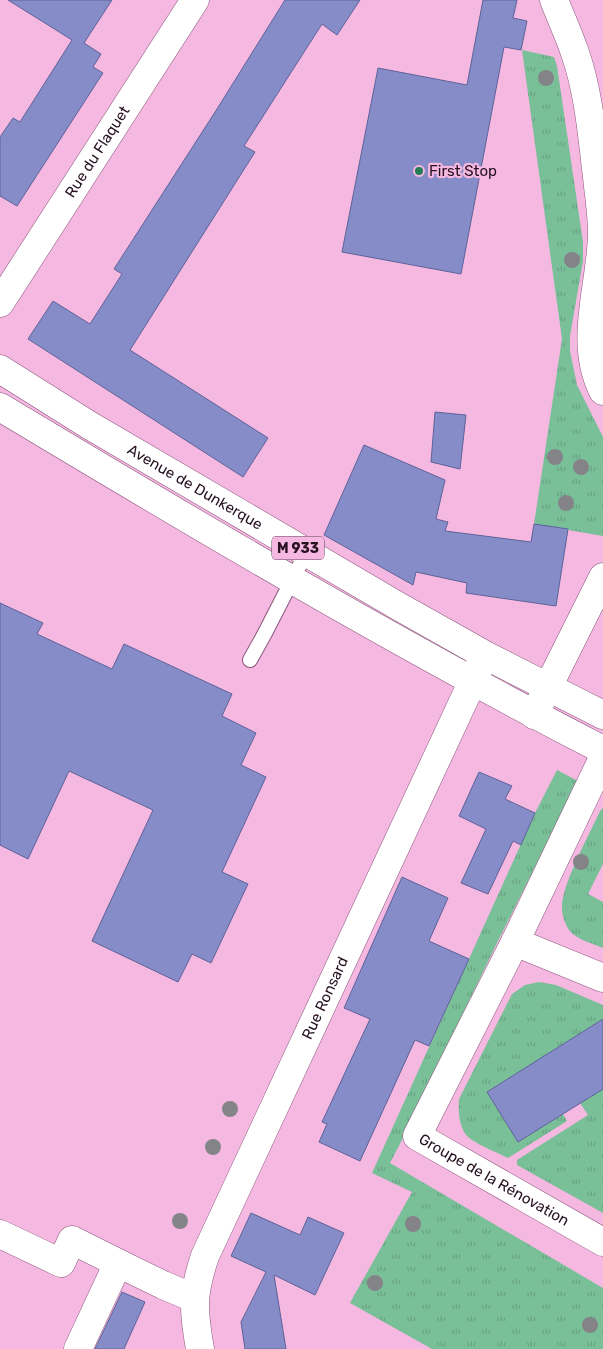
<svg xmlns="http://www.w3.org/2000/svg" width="603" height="1349" font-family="Rubik,sans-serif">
<defs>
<pattern id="grass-tufts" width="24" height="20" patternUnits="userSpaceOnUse" patternTransform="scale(1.25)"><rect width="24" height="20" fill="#79bf98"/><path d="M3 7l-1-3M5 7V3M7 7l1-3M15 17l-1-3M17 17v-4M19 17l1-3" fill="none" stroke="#69a383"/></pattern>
</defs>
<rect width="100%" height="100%" fill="#f5b8e1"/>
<path fill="url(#grass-tufts)" d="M522 50 554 57 557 66 583 242V261L570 336V351L577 385 603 437V536L534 524 562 339Z
M557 770 578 781 496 945 402 1140 390 1163 603 1288V1349H432L350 1303 412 1192 372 1173 535 813Z
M603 808V864L588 894 603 902V948C592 943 577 940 569 930 565 924 562 915 562 908 561 886 590 833 600 811Z
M539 982 556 985 603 1005V1019L487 1092 518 1142 563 1114 567 1121 508 1158C498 1153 476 1144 468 1137 459 1128 458 1111 459 1099L512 994 525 985Z
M603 1089V1213L517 1165V1160L588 1115 580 1103Z"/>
<path fill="#868cc7" stroke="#5d6299" d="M8 0H112L84 43 101 54 93 67 103 73 17 206 0 196V137L13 118 20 122 72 40Z
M285 0H360L337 35 322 24 244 146 255 152 130 350 268 438 243 477 28 339 53 301 90 324 122 274 114 269 217 109Z
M483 0H517L513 18 527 21 521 50 504 47 461 274 342 252 378 68 467 85Z
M435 412 466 415 460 469 431 462Z
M364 445 445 480 436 519 448 522 445 531 531 542 534 524 568 529 556 606 466 593 467 583 416 572 413 585 324 535Z
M0 603 43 623 37 634 112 669 124 644 232 694 222 716 256 733 241 765 266 777 222 872 248 884 211 963 192 954 178 982 92 941 153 810 69 771 28 859 0 845Z
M479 772 512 786 505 799 535 813 521 845 513 841 488 894 461 883 486 829 459 816Z
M402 877 448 898 429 941 469 959 429 1046 415 1040 360 1161 319 1142 327 1124 322 1122 370 1019 344 1008Z
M603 1019V1089L518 1142 487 1092Z
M251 1213 300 1235 308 1217 344 1233 315 1295 274 1275 286 1349H245L241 1322 266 1272 231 1256Z
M122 1292 145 1302 124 1349H95Z"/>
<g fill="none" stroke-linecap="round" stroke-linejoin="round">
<defs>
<path id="lane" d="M250 660 265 633 306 553"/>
<g id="street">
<path d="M554 0C561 18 569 35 575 53 589 93 592 136 597 177 599 196 602 215 602 234 601 287 578 341 603 391"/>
<path id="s1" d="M0 303 195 0"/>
<path d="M534 715 603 577"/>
<path id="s2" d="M603 758 515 942 417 1136 603 1242"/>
<path d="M515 942 603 978"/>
<path d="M0 1234 61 1263 72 1240 118 1263"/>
<path d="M78 1349 118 1263 163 1285 194 1298"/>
<path id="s3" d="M200 1349C193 1309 192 1295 205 1256L483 659"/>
</g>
<g id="primary">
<path id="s4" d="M0 369 89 425 398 606 485 655 603 715"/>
<path d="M0 407C198 526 397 644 603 750"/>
</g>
</defs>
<use href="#lane" stroke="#8c567c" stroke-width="16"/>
<use href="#street" stroke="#8c567c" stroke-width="29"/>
<use href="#primary" stroke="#8c567c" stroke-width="29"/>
<use href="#lane" stroke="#fff" stroke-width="14"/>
<use href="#street" stroke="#fff" stroke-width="28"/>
<use href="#primary" stroke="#fff" stroke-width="28"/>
</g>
<g fill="#848488">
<circle cx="546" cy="78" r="8"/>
<circle cx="572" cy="260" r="8"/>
<circle cx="555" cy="457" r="8"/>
<circle cx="581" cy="467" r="8"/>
<circle cx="566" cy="503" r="8"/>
<circle cx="581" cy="862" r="8"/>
<circle cx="230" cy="1109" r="8"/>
<circle cx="213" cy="1147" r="8"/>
<circle cx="180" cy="1221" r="8"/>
<circle cx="413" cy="1224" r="8"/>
<circle cx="375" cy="1283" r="8"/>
<circle cx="590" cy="1325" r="8"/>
</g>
<circle fill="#237e54" stroke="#f5b8e1" stroke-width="2" cx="419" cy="171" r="5"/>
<g text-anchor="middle" stroke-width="4.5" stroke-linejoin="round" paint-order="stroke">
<rect fill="#f5b8e1" stroke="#65435b" stroke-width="1" x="272" y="536.5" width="52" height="23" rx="4"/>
<g font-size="14" font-weight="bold" fill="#271121">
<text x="298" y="553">M 933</text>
</g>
<g font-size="15" fill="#271121" stroke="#f5b8e1">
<text dy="5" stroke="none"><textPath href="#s1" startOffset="180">Rue du Flaquet</textPath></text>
<text dy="5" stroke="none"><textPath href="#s4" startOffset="228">Avenue de Dunkerque</textPath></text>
<text dy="5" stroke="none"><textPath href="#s3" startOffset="379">Rue Ronsard</textPath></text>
<text dy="5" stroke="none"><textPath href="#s2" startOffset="510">Groupe de la Rénovation</textPath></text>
</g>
<g font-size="15" fill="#271121" stroke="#f5b8e1" text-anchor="start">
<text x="429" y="176">First Stop</text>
</g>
</g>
</svg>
